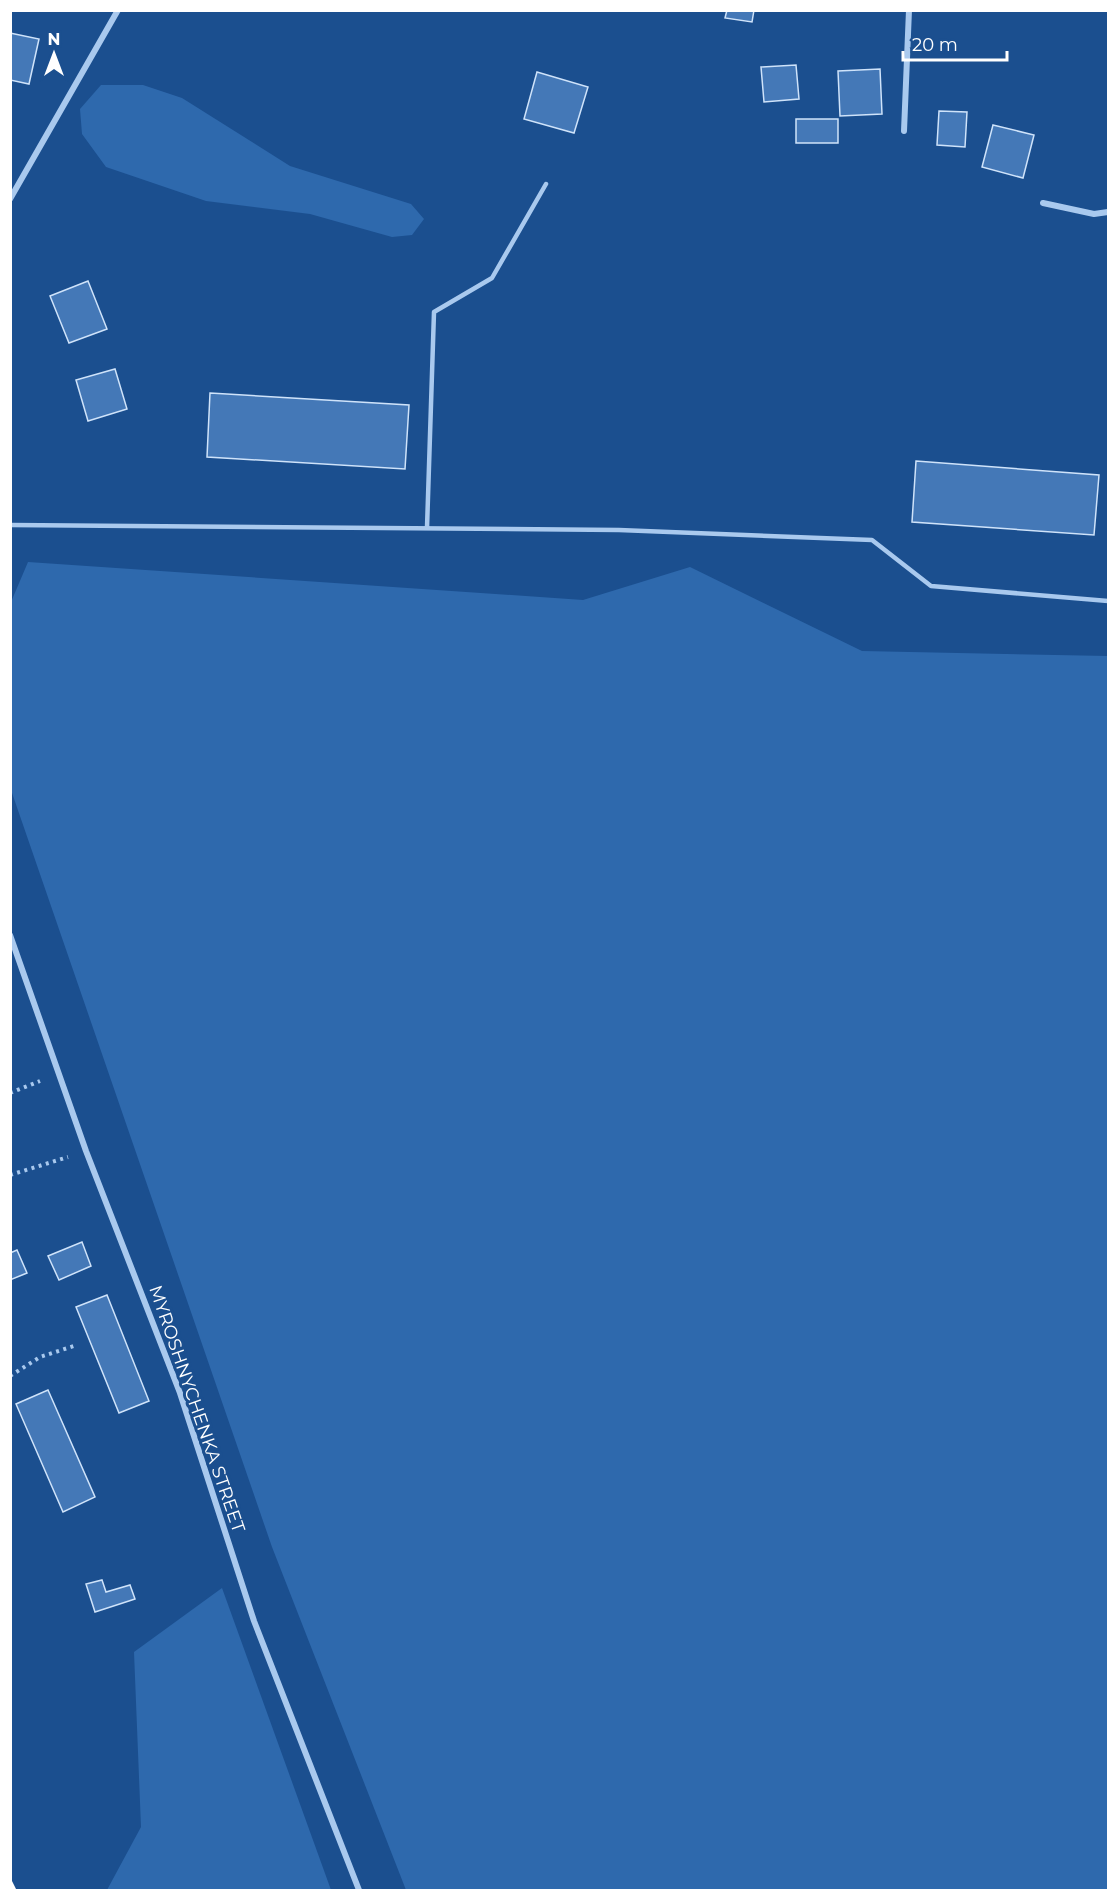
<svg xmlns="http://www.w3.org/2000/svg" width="1119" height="1901" font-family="Montserrat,sans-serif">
<rect width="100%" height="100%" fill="#1b4f8f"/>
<path fill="#2e69ad" d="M101 85H143L182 98 290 166 411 204 424 219 412 235 392 237 310 214 206 201 106 167 82 134 80 109Z
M28 562 583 600 690 567 862 651 1108 656V1890H406L272 1547 11 790V602Z
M222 1588 331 1890H107L141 1827 134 1652Z"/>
<path fill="#4478b7" stroke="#cfe3fa" stroke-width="1.5" d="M727 10H754L752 22 725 18Z
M10 33 39 39 29 84 10 80Z
M796 65 799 99 764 102 761 67Z
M880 69 882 114 840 116 838 71Z
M537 72 588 87 574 133 524 119Z
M939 111 967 112 965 147 937 145Z
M796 119H838V143H796Z
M993 125 1034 135 1023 178 982 167Z
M88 281 107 329 69 343 50 296Z
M115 369 127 409 88 421 76 380Z
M210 393 409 405 405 469 207 457Z
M916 461 1099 475 1094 535 912 522Z
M82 1242 91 1266 59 1280 48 1256Z
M17 1250 27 1273 10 1280V1253Z
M107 1295 149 1401 119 1413 76 1307Z
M48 1390 95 1497 63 1512 16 1404Z
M102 1580 106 1592 130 1585 135 1599 95 1612 86 1584Z"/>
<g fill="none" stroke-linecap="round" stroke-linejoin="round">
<path stroke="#a9c9ee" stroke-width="4" stroke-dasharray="3 4.5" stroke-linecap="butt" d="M10 1093 40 1081
M10 1175 68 1157
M10 1376 40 1357 77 1345"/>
<path stroke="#a9c9ee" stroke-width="4.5" d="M10 525 619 530 872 540 931 586 1108 601
M427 528 434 312 492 278 546 184"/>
<path stroke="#a9c9ee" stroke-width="6" d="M904 131 909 10
M10 199 118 10
M1043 203 1094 214 1108 212
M10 935 86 1151 180 1393 254 1621 359 1890"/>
<path stroke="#fff" stroke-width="4.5" stroke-dasharray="10 4.5" stroke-linecap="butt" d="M10 1882 14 1890"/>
</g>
<g text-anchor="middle" stroke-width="6" stroke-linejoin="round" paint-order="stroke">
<g font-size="18" fill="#fff" stroke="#1b4f8f">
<text transform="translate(197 1409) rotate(71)" y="6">MYROSHNYCHENKA STREET</text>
</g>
</g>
<rect width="1119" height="1901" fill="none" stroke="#ffffff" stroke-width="24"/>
<g transform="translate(54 54)" stroke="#1b4f8f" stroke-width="4.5" paint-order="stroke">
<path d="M0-4.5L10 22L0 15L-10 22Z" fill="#ffffff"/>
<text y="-9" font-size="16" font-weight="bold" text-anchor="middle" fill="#ffffff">N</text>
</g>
<path d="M903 51v9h104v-9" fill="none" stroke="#ffffff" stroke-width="3"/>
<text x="912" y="51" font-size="18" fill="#ffffff" stroke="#1b4f8f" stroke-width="4.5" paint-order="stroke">20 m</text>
</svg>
